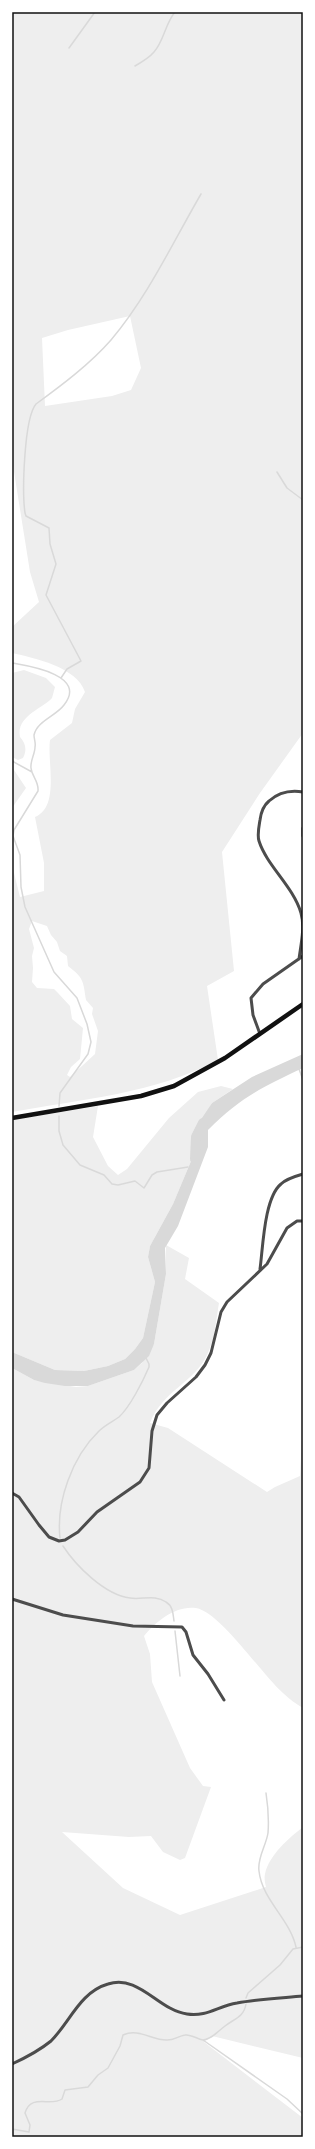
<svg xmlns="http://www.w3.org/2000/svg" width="315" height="2149" font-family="Signika,sans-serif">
<rect width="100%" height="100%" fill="#fff"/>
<path fill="#eee" fill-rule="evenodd" d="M12 12H303V733L260 793 222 852 234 971 207 986 218 1060C154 1094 82 1099 12 1112V865L20 897 44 891V863L35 817C60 807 47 762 50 740L72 723 75 709 85 692C77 667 34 658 12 653V627L39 602 30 572 12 459ZM130 316 141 368 131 390 112 396 45 406 42 338 68 330ZM32 921 47 926 51 935 57 942 60 951 67 956 68 966C84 978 83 981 86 1000L93 1008 92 1014 98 1031 95 1054 70 1077 67 1075 71 1067 80 1059 83 1028 72 1019 70 1006 58 993 54 989 37 988 32 982 33 968 32 956 34 948 29 929Z
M24 670 46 678 55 687 52 698C42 709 16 716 20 737 26 744 27 750 23 758L18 760 12 757V673Z
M12 767 26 788 12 808Z
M221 1086 233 1089 212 1103 198 1127 194 1154 173 1204 150 1246 148 1257 155 1282 143 1338 135 1349 125 1359 108 1366 84 1371 55 1370 12 1352V1120L98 1106 93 1137 108 1166 118 1175 127 1169 169 1118 198 1092Z
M166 1245 189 1258 185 1279 219 1303C216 1320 215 1339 207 1355 195 1382 162 1391 150 1423L168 1428 267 1492 275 1487 300 1476 303 1418V1708C296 1704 289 1699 283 1693 263 1676 220 1612 196 1608 176 1605 155 1622 144 1636L150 1654 152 1682 190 1768 203 1786 211 1787 185 1858 180 1860 163 1852 151 1836 129 1837 62 1832 123 1888 180 1915 266 1887C265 1883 264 1878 265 1874 269 1855 289 1838 303 1827V2058L212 2036 204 2042 303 2118V2137H12V1368L34 1380 76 1387 88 1386 134 1370 142 1363 154 1344 166 1274Z"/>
<path fill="#d9d9d9" d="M303 1054V1068C262 1087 240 1098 208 1130V1147L178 1226 165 1248 166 1274 154 1344 149 1356 134 1370 88 1386H65L45 1383 34 1380 12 1368V1352L55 1370 84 1371 108 1366 125 1359 135 1349 143 1338 155 1282 148 1257 150 1246 173 1204 194 1154 198 1127 202 1118 212 1103 252 1077Z"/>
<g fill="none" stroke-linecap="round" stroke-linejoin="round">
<path stroke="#d9d9d9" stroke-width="1.5" d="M69 48 95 12
M135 66C142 62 149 58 154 52 164 41 165 24 175 12
M277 472 287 488 303 500
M12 663C29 666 88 675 64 705 56 716 37 721 34 735 34 739 36 743 35 747 35 754 30 761 31 768 32 777 39 781 38 791L14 830 13 836 20 855 21 887 25 907 54 972 77 998 87 1024 91 1042 88 1054 60 1093 59 1106
M61 678 67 669 81 661 46 595 56 564 50 544 49 528 26 516 25 513C22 492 24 418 36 404 62 385 90 364 111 340 148 296 172 244 201 194
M12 761 32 772
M299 1069 303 1080
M59 1116V1131L63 1145 80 1165 104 1175 112 1184 118 1185 135 1181 144 1188 152 1175 157 1172 188 1167
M60 1538C56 1502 72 1457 99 1431 105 1425 112 1422 119 1417 130 1407 143 1381 149 1367V1364L146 1358
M63 1546C76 1566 105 1595 130 1598 142 1600 155 1594 166 1602 173 1606 173 1614 174 1621
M175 1631 180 1676
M266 1793C268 1806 269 1820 268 1833 266 1846 257 1858 259 1871 262 1900 290 1919 296 1947
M246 1998 248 1993 280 1965 293 1949 303 1947
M203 2040C212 2039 217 2032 225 2026 234 2019 244 2017 246 2004
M12 2129 29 2132 30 2125 25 2113C31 2093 50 2107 62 2099L65 2090 88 2087 98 2075 108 2068 120 2046 123 2035C138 2028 152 2040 166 2040 173 2041 178 2036 185 2035 191 2034 197 2039 203 2040L287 2099 303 2114"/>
<path stroke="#d9d9d9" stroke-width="10" d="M195 1159 196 1137 203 1123"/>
<path stroke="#4c4c4c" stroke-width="3" d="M303 828V836
M299 959C301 944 305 927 301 913 293 886 267 866 259 841 257 835 259 826 260 820 261 812 263 806 269 801 279 792 291 790 303 792
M260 1034 253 1015 251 998 263 984 303 956
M260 1269C263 1248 264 1198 281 1184 286 1179 296 1176 303 1174
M12 1493 19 1497 39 1525 49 1537 59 1541 65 1540 78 1532 97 1512 140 1482 149 1468 152 1431 157 1415 167 1403 196 1377 205 1365 211 1353 221 1312 227 1302 267 1264 287 1228 297 1221H303
M12 1599 63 1615 133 1626 182 1627 186 1632 193 1655 208 1674 224 1700
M12 2064C25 2058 40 2050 51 2041 70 2022 80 1992 108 1984 139 1974 158 2010 187 2014 207 2017 218 2006 237 2003 258 1999 281 1998 303 1996"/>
<path stroke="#111" stroke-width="4.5" d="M12 1118 141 1096 174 1086 225 1058 303 1004"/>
</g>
<rect width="315" height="2149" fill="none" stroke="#ffffff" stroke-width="26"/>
<rect x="13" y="13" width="289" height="2123" fill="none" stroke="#111" stroke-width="1.5"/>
</svg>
